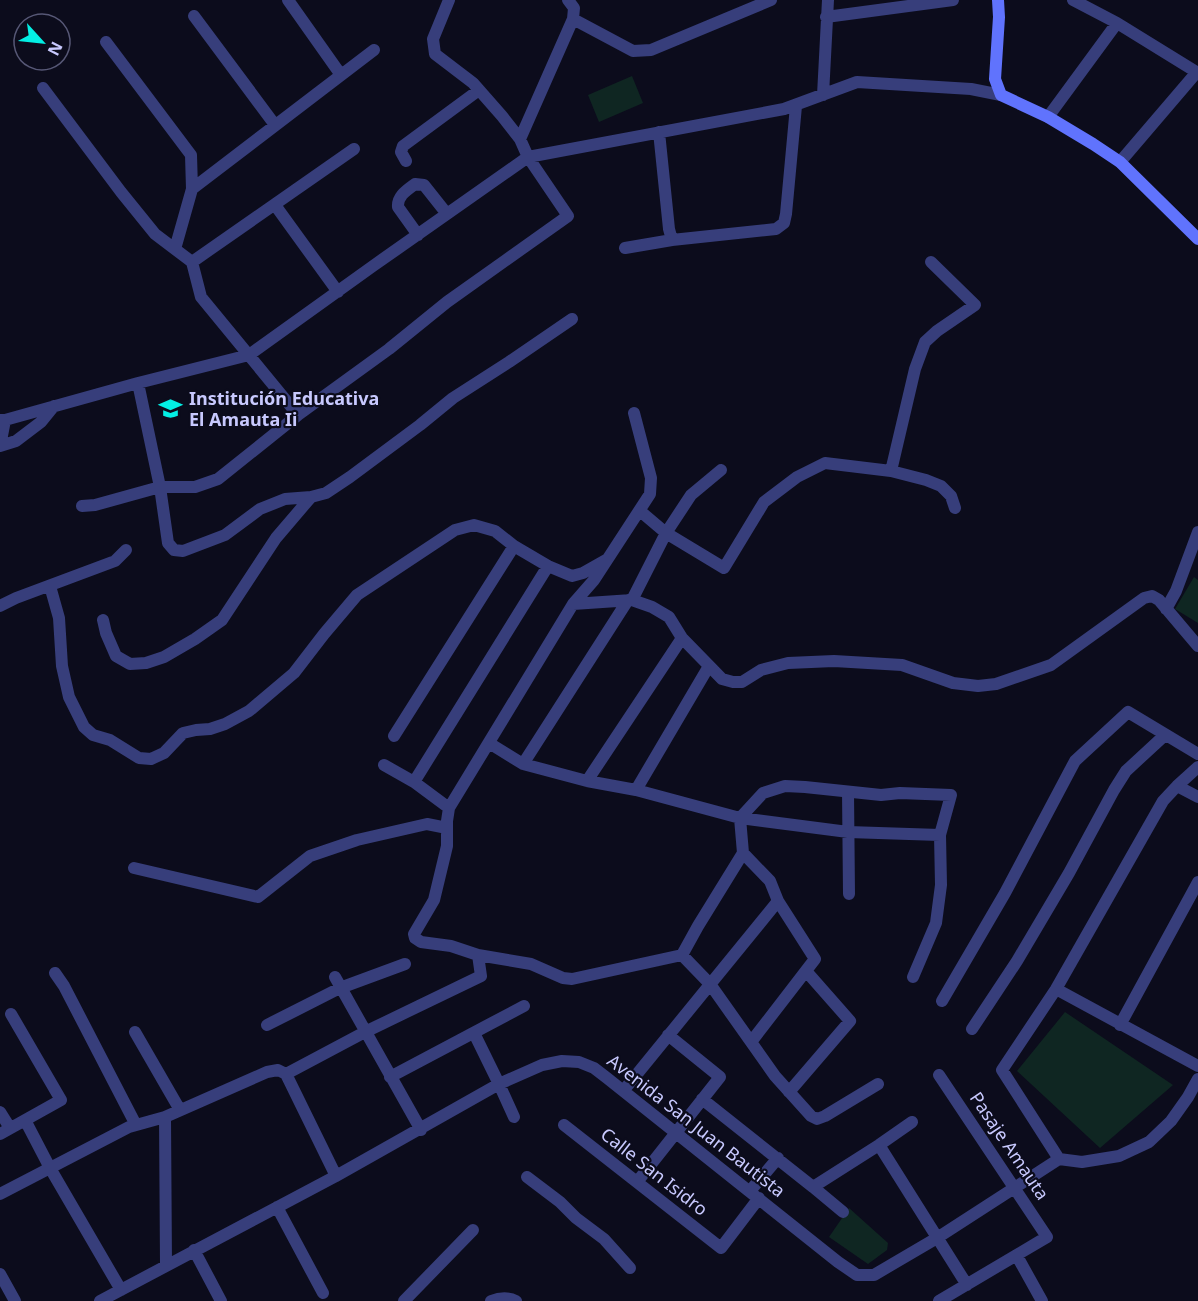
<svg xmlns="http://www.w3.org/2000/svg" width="1198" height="1301" font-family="'Noto Sans',sans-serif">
<rect width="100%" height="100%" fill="#0c0c1c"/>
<path fill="#0f2622" d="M632 76 643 103 599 122 588 95Z
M1194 577 1198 580V623L1175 609Z
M1065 1012 1173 1085 1100 1148 1017 1071Z
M849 1208 888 1243 887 1250 868 1264 829 1237Z"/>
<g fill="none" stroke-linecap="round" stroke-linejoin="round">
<path stroke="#373e7b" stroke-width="12" d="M288 0 341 75
M1073 0 1117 23 1198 73
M194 16 275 125
M826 17 953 0
M573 19 633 51 651 50 771 0
M106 42 191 155 192 189 175 249
M43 88 121 192 155 234 192 262 201 297 298 415
M823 95 828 0
M1048 117 1117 23
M659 132 669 229 672 240 776 229 784 223 786 214 796 106
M520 139 573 19 574 8 568 0
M406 161 401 152 403 146 479 90
M1120 162 1197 72
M192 189 374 50
M275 205 338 292
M418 235 398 207C397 196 407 190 415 184L424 185 447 214
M625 248 672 240
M192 262 354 149
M138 383 160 487 168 543 174 550 183 551 225 535 260 509 285 499 311 497 326 493 350 477 420 425 453 398 509 362 572 319
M634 413 651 478 650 494 594 580 573 604 449 808 447 821V846L434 900 414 934 415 938 421 942 451 946 478 955 531 964 563 978 572 979 682 955 710 984 775 1076 811 1116 817 1119 825 1116 878 1084
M0 420H5L138 383 249 355 373 266 528 157 784 109 857 82 971 89 1001 95
M0 446 16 441 41 422 54 406
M0 446 5 420
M891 471 915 369 925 342 937 331 975 305 931 262
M82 506 95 505 160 487H195L218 479 298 415 389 349 447 302 568 216 528 157 520 139 502 116 473 83 435 54 433 39 449 0
M640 511 666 533 724 568 764 502 797 477 825 463 891 471 926 480 941 486 951 496 955 508
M50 586 59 618 62 666 69 697 84 727 93 735 110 740 139 758 151 759 164 753 183 733 196 730 210 729 225 724 249 711 294 673 324 634 357 595 455 530 474 525 495 531 514 546 548 566 572 576 583 573 606 560
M632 600 666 533 691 495 721 470
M573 604 632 600 652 607 669 617 682 638 722 679 733 682H742L761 670 788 663 834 661 902 665 953 683 978 686 996 684 1051 665 1144 598 1152 596 1159 600 1198 646
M0 606 16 598 115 561 126 550
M1166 609 1176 591 1198 532
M103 620 106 633 116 656 130 664 146 663 164 657 195 639 222 620 276 538 311 497
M394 736 514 546
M489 743 523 764 587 781 636 790 740 818 848 832 940 835
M523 764 628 600
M384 765 414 782 449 808
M587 781 682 638
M414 782 548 566
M1177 786 1198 797
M636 790 709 666
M848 792 849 894
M134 868 258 897 310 856 357 840 427 824 447 828
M682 955 698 926 743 853
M55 973 64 986 136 1125
M335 977 421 1130
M1056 989 1198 1066
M942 1001 1005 893 1075 761 1128 712 1198 754
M267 1025 340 988 405 964
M1120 1025 1198 882
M972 1029 1017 961 1069 873 1114 790 1126 771 1165 735
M135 1032 180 1110
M474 1033 499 1084 514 1117
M751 1042 815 959 778 901 770 881 743 853 740 818 763 793 785 786 805 787 881 795 900 793 951 795 940 835 941 885 936 923 913 977
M286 1074 365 1032 481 976 478 955
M390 1077 524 1006
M624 1090 778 901
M789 1092 850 1021 806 971
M702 1099 813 1187 843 1212
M0 1112 10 1128
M165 1117 166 1265
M25 1120 50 1168 121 1290
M564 1125 721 1248 759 1198
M0 1134 61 1100 11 1014
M879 1145 967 1285
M1059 1159 1002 1070 1056 989 1163 801 1177 786 1198 767
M1059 1159 1082 1162 1119 1156 1149 1142 1171 1121 1188 1097 1198 1079
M527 1177 560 1202 576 1218 604 1239 630 1268
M637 1182 720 1077 668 1035
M813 1187 879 1145 912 1122
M750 1191 778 1158
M0 1194 129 1127 165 1117 267 1072 278 1070 286 1074 336 1176
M277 1207 323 1293
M194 1250 221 1301
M1017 1256 1042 1301
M0 1274 15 1301
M100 1301 336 1176 499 1084 542 1065 562 1061 579 1062 594 1068 607 1078 838 1262 857 1275H874L937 1238 1059 1159
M404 1301 473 1230
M491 1301C499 1298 508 1297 516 1301
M939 1301 1047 1237 939 1075"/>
<path stroke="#6073fd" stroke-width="12" d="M998 0 999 17 995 79 1001 95 1048 117 1093 144 1120 162 1198 239"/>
</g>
<defs>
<symbol id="school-bare" viewBox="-9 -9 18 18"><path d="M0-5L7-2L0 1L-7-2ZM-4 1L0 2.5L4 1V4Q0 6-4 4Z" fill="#03efe4" stroke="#0c0c1c" stroke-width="2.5" paint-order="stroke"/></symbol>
</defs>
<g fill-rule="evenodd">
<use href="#school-bare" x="154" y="392" width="33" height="33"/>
</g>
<g text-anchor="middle" stroke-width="4.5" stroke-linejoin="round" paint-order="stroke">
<g font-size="18" font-weight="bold" fill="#c8c9fe" stroke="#0c0c1c" text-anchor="start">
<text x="189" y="405">Institución Educativa<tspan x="189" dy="21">El Amauta Ii</tspan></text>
</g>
<g font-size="18" fill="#c8c9fe" stroke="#0c0c1c">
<text transform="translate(696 1126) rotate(38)" y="6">Avenida San Juan Bautista</text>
<text transform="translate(1009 1146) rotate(56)" y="6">Pasaje Amauta</text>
<text transform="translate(654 1172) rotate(38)" y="6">Calle San Isidro</text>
</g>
</g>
<g transform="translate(42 42) rotate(117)"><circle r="28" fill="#0c0c1c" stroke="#575876" stroke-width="1.5"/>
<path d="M0-4.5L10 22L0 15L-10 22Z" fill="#03efe4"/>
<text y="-9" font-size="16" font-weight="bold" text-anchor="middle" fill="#c8c9fe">N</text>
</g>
</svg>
